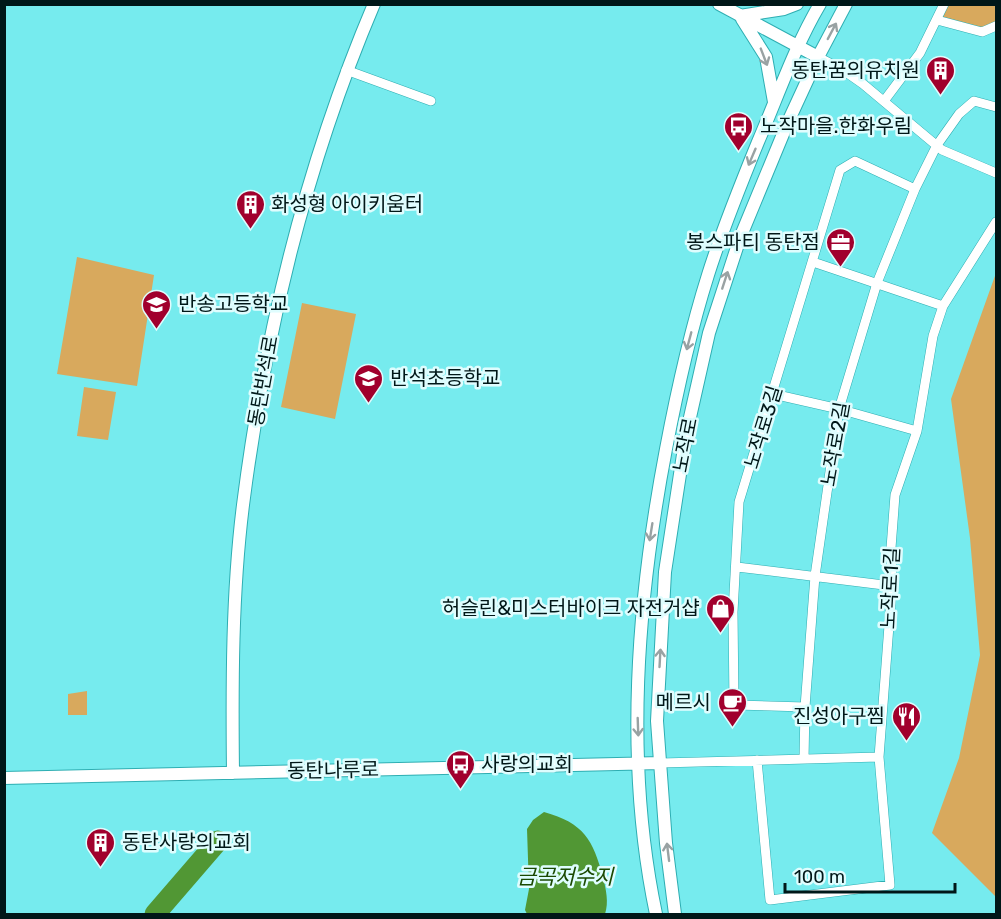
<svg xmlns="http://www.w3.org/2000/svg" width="1001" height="919" font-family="Rubik,'Noto Sans KR',sans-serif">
<rect width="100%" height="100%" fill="#76ebee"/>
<path fill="#d8a95d" d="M948 5H996V24L984 30 941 18Z
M77 257 154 275 137 386 57 374Z
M996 273V897L932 833 959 758 980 655 970 538 951 399Z
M302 303 356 314 335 419 281 407Z
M84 387 116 392 108 440 77 436Z
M87 691V715H68V694Z"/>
<path fill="#519734" d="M544 812C584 823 593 840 603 877 606 890 609 902 605 914H527L525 910 529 889 527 829 533 820Z"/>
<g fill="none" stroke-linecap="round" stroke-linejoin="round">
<path stroke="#519734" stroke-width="21" d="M155 914 218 841"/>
<defs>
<path id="minor" d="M937 20 982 32 996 26
M818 57 843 70 863 84 942 150 996 173
M346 70 431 101
M884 101 920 53 944 4
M813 262 943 306
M773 394 839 409 917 431
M737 567 892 586
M805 707 734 705 733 612 739 502 840 170 855 161 915 189
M804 759 805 707 815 576 839 409 877 283 915 189 937 145 959 114 974 101 996 107
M757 760 770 900 890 885 879 757 892 586 891 548 895 495 917 431 933 336 943 306 996 222
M661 763 879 757"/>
<path id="tertiary" d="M719 4 818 57
M740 16 784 9 797 4
M742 19 766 57 774 102
M233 773C232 684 232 593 243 505 265 332 306 164 374 4
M4 778 661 763
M656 914C624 762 637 601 666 449 677 391 690 332 708 275 722 230 740 186 758 142 778 96 794 48 820 4
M675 914 666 843 657 721 665 572 686 435 709 333 740 238 788 122 818 57 846 4"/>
</defs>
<use href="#minor" stroke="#2eaeb2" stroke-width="10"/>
<use href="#tertiary" stroke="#2eaeb2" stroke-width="14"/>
<use href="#minor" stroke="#fff" stroke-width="9"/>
<use href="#tertiary" stroke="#fff" stroke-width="12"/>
</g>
<defs><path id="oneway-shaft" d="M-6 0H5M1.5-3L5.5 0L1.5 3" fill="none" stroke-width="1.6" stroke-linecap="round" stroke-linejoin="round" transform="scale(1.5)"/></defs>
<g stroke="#99a2a3">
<use href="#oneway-shaft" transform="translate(832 31) rotate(-62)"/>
<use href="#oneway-shaft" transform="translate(764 57) rotate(69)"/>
<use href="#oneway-shaft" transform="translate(752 157) rotate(113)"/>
<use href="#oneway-shaft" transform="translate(725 280) rotate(-72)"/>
<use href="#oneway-shaft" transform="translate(689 341) rotate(105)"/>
<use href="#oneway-shaft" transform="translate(651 532) rotate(99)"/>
<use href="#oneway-shaft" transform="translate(660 658) rotate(-87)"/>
<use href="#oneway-shaft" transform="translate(638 727) rotate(88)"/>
<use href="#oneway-shaft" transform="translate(668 852) rotate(-97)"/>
</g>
<defs>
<symbol id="building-pin" viewBox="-11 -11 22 30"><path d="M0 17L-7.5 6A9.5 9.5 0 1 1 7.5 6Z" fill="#a1002d" stroke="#dffdfe"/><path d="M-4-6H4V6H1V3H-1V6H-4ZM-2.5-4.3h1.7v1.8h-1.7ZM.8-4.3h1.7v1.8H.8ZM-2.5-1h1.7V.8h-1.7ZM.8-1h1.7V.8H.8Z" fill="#fff"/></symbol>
<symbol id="bus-pin" viewBox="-11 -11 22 30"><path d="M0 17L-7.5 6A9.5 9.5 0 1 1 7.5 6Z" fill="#a1002d" stroke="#dffdfe"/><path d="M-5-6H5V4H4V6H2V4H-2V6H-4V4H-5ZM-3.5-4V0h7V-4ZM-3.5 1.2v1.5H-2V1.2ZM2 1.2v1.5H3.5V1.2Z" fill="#fff"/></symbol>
<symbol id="office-pin" viewBox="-11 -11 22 30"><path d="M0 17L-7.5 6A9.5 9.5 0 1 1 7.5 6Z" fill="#a1002d" stroke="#dffdfe"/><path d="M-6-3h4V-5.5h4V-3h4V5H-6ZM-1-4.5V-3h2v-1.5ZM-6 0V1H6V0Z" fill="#fff"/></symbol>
<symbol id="school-pin" viewBox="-11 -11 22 30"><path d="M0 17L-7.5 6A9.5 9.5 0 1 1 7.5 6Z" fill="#a1002d" stroke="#dffdfe"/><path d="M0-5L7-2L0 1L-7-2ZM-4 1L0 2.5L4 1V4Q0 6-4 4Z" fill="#fff"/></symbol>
<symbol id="shop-pin" viewBox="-11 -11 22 30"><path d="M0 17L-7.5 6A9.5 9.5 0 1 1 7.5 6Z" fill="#a1002d" stroke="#dffdfe"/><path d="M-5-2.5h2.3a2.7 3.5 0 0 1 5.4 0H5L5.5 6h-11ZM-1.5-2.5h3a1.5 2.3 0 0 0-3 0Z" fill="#fff"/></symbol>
<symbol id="cafe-pin" viewBox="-11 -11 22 30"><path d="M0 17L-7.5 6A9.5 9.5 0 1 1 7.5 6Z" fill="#a1002d" stroke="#dffdfe"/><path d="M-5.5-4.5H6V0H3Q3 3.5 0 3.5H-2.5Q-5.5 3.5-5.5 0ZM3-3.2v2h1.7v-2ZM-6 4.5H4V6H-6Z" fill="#fff"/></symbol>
<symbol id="restaurant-pin" viewBox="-11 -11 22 30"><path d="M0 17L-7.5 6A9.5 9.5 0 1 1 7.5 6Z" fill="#a1002d" stroke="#dffdfe"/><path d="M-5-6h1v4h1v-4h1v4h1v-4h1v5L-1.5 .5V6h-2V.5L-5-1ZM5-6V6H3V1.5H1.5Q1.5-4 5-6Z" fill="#fff"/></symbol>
</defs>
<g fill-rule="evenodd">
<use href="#building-pin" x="924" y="54" width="33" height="45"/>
<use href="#bus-pin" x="722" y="110" width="33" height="45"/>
<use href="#building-pin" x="234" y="188" width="33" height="45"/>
<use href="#office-pin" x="824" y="226" width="33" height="45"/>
<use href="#school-pin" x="140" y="288" width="33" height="45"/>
<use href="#school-pin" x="352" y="362" width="33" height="45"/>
<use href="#shop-pin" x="704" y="592" width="33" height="45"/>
<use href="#cafe-pin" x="716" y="686" width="33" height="45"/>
<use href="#restaurant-pin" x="890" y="700" width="33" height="45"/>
<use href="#bus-pin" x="444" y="748" width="33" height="45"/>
<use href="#building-pin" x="84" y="826" width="33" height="45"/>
</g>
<g text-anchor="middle" stroke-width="5" stroke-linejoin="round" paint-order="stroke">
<g font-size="20" fill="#001718" stroke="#dffdfe" text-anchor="start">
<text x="920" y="77" text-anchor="end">동탄꿈의유치원</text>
<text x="760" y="133">노작마을.한화우림</text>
<text x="271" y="211">화성형 아이키움터</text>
<text x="820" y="249" text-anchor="end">봉스파티 동탄점</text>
<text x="178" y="311">반송고등학교</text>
<text x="390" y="385">반석초등학교</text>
<text x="700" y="615" text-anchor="end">허슬린&amp;미스터바이크 자전거샵</text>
<text x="711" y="709" text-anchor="end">메르시</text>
<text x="885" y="723" text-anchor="end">진성아구찜</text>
<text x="481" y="771">사랑의교회</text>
<text x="122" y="849">동탄사랑의교회</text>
</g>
<g font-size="20" fill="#001718" stroke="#dffdfe">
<text transform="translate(263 381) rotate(-80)" y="7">동탄반석로</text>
<text transform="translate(763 427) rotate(-73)" y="7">노작로3길</text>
<text transform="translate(835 444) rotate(-80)" y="7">노작로2길</text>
<text transform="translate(685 445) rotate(-79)" y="7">노작로</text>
<text transform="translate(890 588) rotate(-87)" y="7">노작로1길</text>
<text transform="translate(333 770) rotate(-1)" y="7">동탄나루로</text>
</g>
<g font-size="21" font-style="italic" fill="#1b4902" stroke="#dffdfe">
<text x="565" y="884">금곡저수지</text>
</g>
</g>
<rect width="1001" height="919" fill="none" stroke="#001718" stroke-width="12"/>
<path d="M785 883v9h170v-9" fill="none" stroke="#001718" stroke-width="3"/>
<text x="794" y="883" font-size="18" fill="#001718" stroke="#dffdfe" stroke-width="4.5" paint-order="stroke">100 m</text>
</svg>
